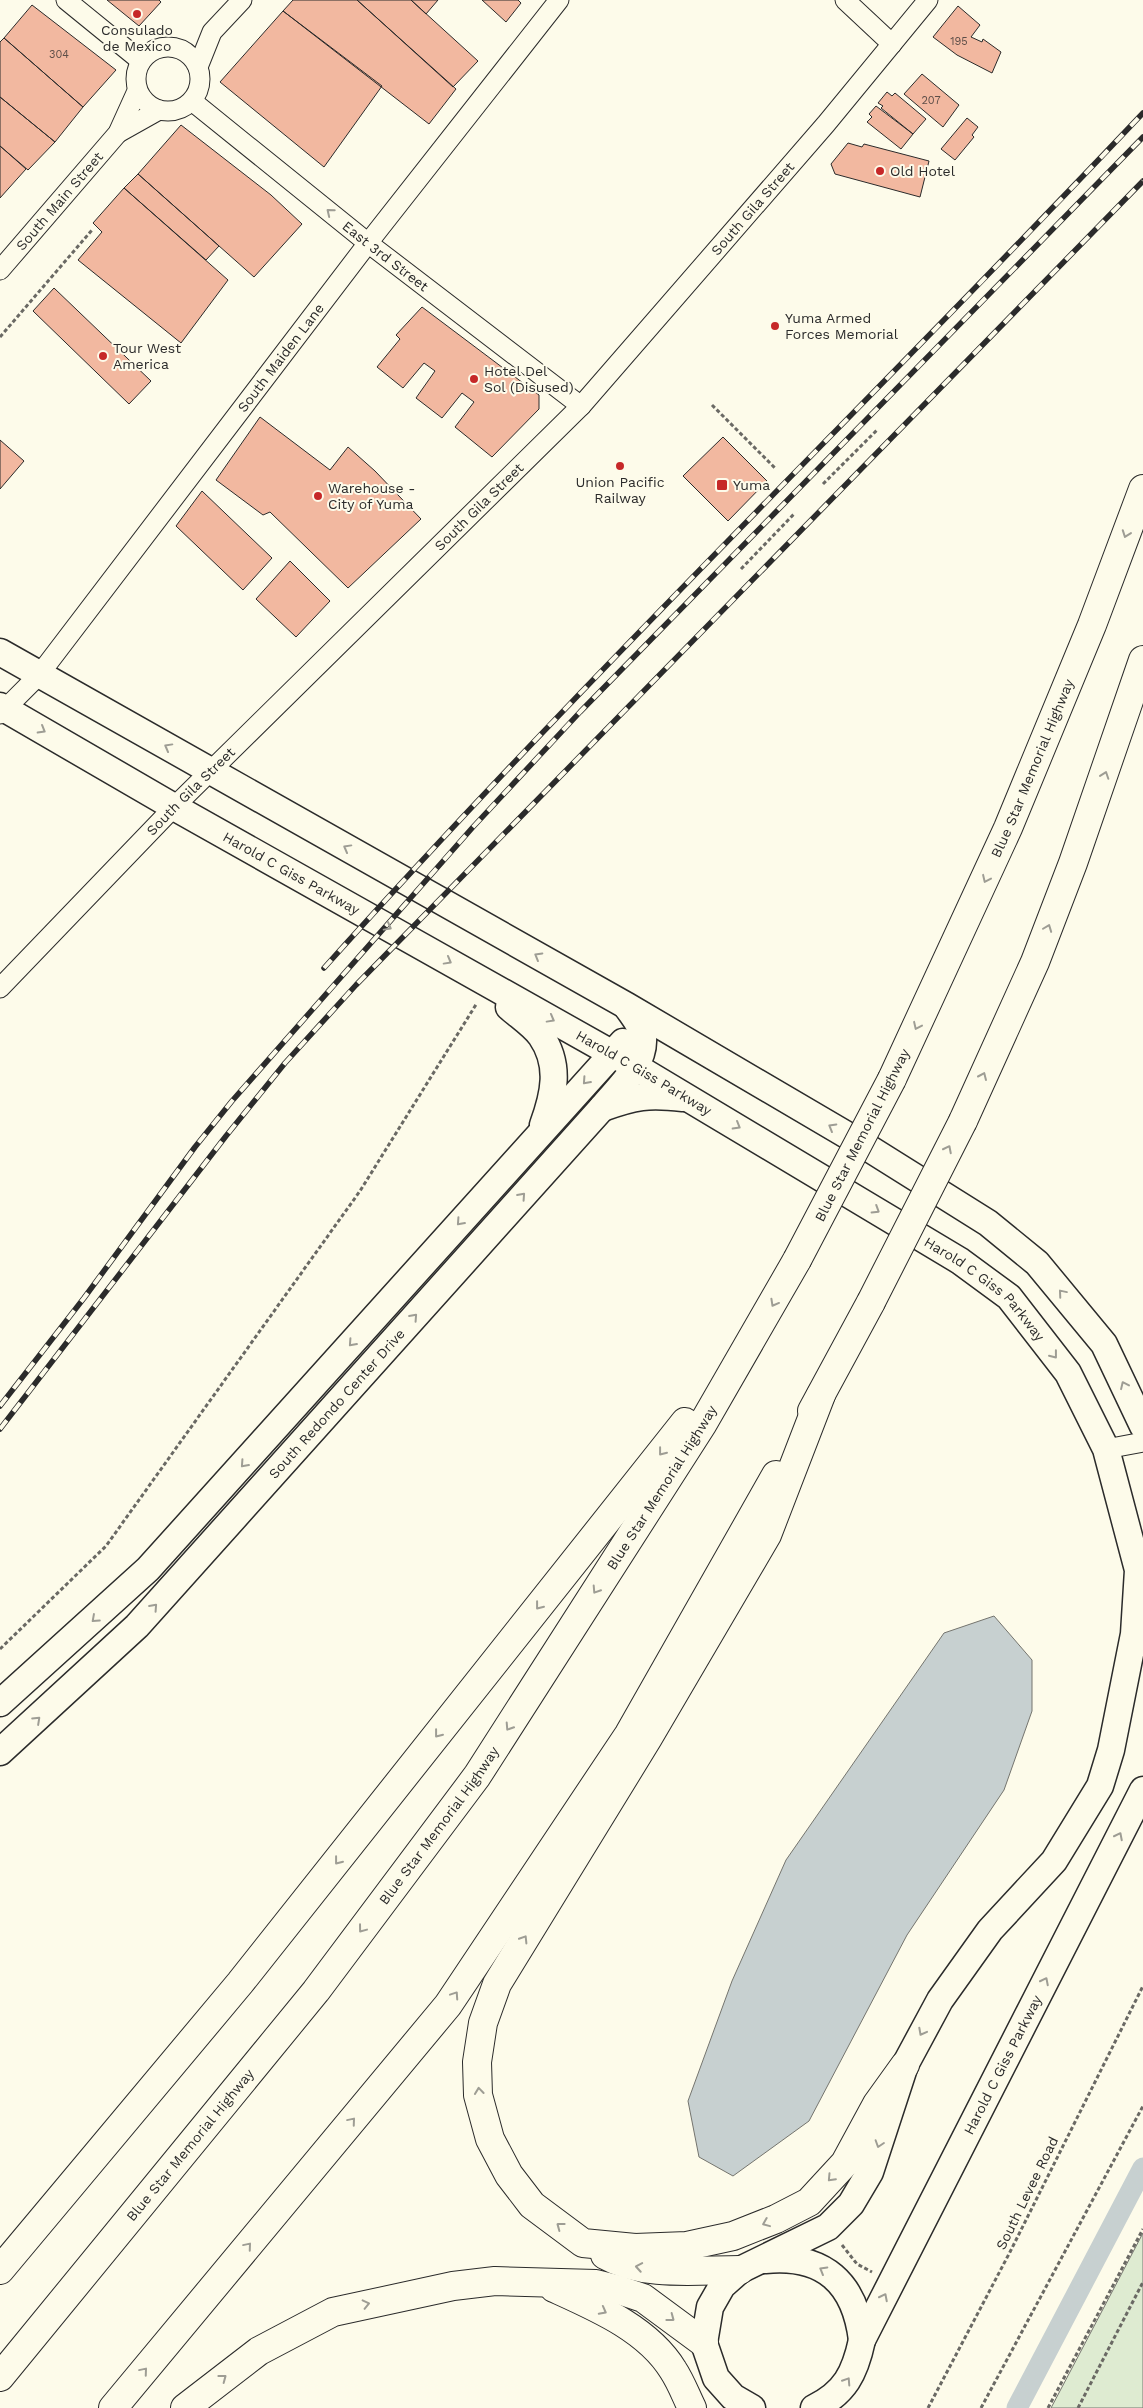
<svg xmlns="http://www.w3.org/2000/svg" width="1143" height="2408" font-family="'Work Sans',sans-serif">
<rect width="100%" height="100%" fill="#fdfbea"/>
<path fill="#deebd1" stroke="#74746e" d="M1143 2233V2408H1051Z"/>
<path fill="#c7d0d0" stroke="#74746e" d="M994 1616 1032 1660V1711L1004 1790 907 1935 809 2121 733 2176 699 2157 688 2101 732 1981 786 1860 944 1633Z"/>
<g fill="none" stroke-linecap="round" stroke-linejoin="round">
<path stroke="#c7d0d0" stroke-width="21" d="M1017 2408 1143 2168"/>
</g>
<path fill="#f2b8a0" stroke="#2b2b2b" d="M107 0H159L161 2 139 26Z
M293 0H357L456 89 429 124 283 11Z
M357 0H411L478 61 453 87Z
M411 0H438L426 14Z
M482 0H518L521 3 506 22Z
M32 5 116 70 83 107 4 38Z
M958 6 980 25 971 37 982 42 983 39 1001 52 992 73 957 55 933 37Z
M283 11 382 86 324 167 220 82Z
M4 38 83 107 55 142 0 97V42Z
M922 74 959 105 943 127 904 94Z
M887 92 892 96 895 93 926 119 913 134 881 108 883 106 878 103Z
M0 97 55 142 28 170 0 146Z
M876 106 913 134 901 149 867 122 872 117 869 114Z
M967 118 978 127 972 135 974 137 955 160 941 149Z
M181 125 271 195 302 224 254 277 138 174Z
M848 143 862 147 864 144 929 161 920 197 835 174 831 164Z
M0 146 26 169 0 198Z
M138 174 219 246 206 260 124 188Z
M124 188 228 280 181 343 78 260 102 232 93 223Z
M54 288 151 381 129 404 33 311Z
M422 307 539 395V409L492 457 455 427 474 402 462 393 442 418 416 398 435 371 424 363 403 388 377 367 400 339 396 335Z
M260 417 330 470 348 447 375 471 421 519 348 588 270 512 263 515 216 480Z
M723 437 767 481 728 521 683 476Z
M0 440 24 461 0 489Z
M202 491 272 558 243 590 176 526Z
M290 561 330 601 296 637 256 599Z"/>
<g fill="none" stroke-linecap="round" stroke-linejoin="round">
<defs>
<g id="street">
<path d="M66 0 141 61"/>
<path d="M845 0 892 44"/>
<circle cx="168" cy="79" r="32"/>
<path d="M198 67 212 32 242 0"/>
<path id="s1" d="M192 101 368 243 581 406"/>
<path d="M118 133 159 110"/>
<path id="s2" d="M0 270 118 133 137 91"/>
<path id="s3" d="M0 714 39 675 368 243 559 0"/>
<path id="s4" d="M0 988 174 807 581 406 826 124 928 0"/>
<path d="M1106 1449 1143 1442"/>
</g>
<g id="secondary">
<path d="M0 652 627 1006 862 1144 988 1223 1037 1263 1104 1344 1143 1426"/>
<path id="s5" d="M0 706 174 807 636 1067 960 1261 1009 1297 1068 1373 1106 1449 1138 1570 1134 1634 1111 1750 1100 1786 1054 1861 990 1930 940 2000 905 2065 870 2172 851 2204 828 2227 740 2270 722 2286 710 2307 704 2343 716 2378 733 2397 752 2408"/>
<path d="M509 1007C519 1016 533 1025 541 1036 561 1065 554 1095 543 1125"/>
<path d="M602 1108C635 1096 648 1094 683 1098"/>
<path d="M0 1703 148 1569 623 1042"/>
<path id="s6" d="M0 1752 137 1626 601 1109C617 1089 645 1066 643 1038 643 1027 633 1016 627 1007"/>
<path d="M765 2260C824 2254 855 2283 862 2340"/>
<path id="s7" d="M814 2408C845 2393 855 2373 862 2340L1143 1790"/>
</g>
<g id="highway">
<path id="s8" d="M892 1079 1008 828 1092 625 1143 489"/>
<path d="M963 1121 1035 962 1073 863 1143 660"/>
<path d="M821 1395 767 1535 648 1738 497 1984 483 2023 477 2062 478 2095 490 2139 509 2175 532 2205 583 2243 635 2248 687 2246 733 2236 776 2219 809 2202 845 2163 877 2104 905 2065"/>
<path d="M812 1411 871 1302"/>
<path d="M605 2255C644 2277 696 2270 740 2270"/>
<path d="M0 2270 240 1983 685 1422"/>
<path d="M554 2288C596 2307 648 2329 673 2370 681 2382 686 2396 692 2408"/>
<path id="s9" d="M0 2377 316 1991 477 1776 702 1425 797 1260"/>
<path d="M113 2408 448 2005 629 1734 776 1475"/>
<path d="M185 2408 259 2351 333 2312 453 2286 495 2281 596 2284 616 2289 643 2298 704 2343"/>
</g>
</defs>
<use href="#street" stroke="#2b2b2b" stroke-width="21"/>
<use href="#secondary" stroke="#2b2b2b" stroke-width="29"/>
<use href="#highway" stroke="#2b2b2b" stroke-width="30"/>
<path stroke="#6a6964" stroke-width="3" stroke-dasharray="4 2.5" stroke-linecap="butt" d="M0 337 92 230
M712 405 775 468
M823 484 877 430
M741 569 794 514
M0 1649 106 1546 360 1191 477 1003
M842 2245 857 2264 872 2272
M928 2408 1010 2252 1143 1986
M981 2408 1143 2106
M1048 2408 1143 2229
M1078 2408 1143 2282"/>
<use href="#street" stroke="#fdfbea" stroke-width="19"/>
<use href="#secondary" stroke="#fdfbea" stroke-width="26"/>
<use href="#highway" stroke="#fdfbea" stroke-width="28"/>
<defs>
<path id="rail" d="M324 968C588 674 872 400 1143 113
M0 1406 84 1298 195 1147 232 1101 473 827 580 712 1143 137
M0 1429 226 1136 285 1063 356 985 1143 181"/>
</defs>
<use href="#rail" stroke="#2b2b2b" stroke-width="5.5"/>
<use href="#rail" stroke="#fdfbea" stroke-width="4" stroke-dasharray="11" stroke-linecap="butt"/>
<defs>
<path id="highway-bridge" d="M797 1260 892 1079
M871 1302 963 1121"/>
</defs>
<use href="#highway-bridge" stroke="#2b2b2b" stroke-width="30" stroke-linecap="butt"/>
<use href="#highway-bridge" stroke="#fdfbea" stroke-width="28"/>
</g>
<defs><path id="oneway-chevron" d="M-2-3.5L2.5 0L-2 3.5" fill="none" stroke-width="1.6" stroke-linecap="round" stroke-linejoin="round" transform="scale(1.25)"/></defs>
<g stroke="#9e9d94">
<use href="#oneway-chevron" transform="translate(330 212) rotate(-141)"/>
<use href="#oneway-chevron" transform="translate(1126 534) rotate(110)"/>
<use href="#oneway-chevron" transform="translate(42 730) rotate(30)"/>
<use href="#oneway-chevron" transform="translate(168 747) rotate(-151)"/>
<use href="#oneway-chevron" transform="translate(1105 775) rotate(-71)"/>
<use href="#oneway-chevron" transform="translate(347 848) rotate(-151)"/>
<use href="#oneway-chevron" transform="translate(986 879) rotate(115)"/>
<use href="#oneway-chevron" transform="translate(388 927) rotate(29)"/>
<use href="#oneway-chevron" transform="translate(1048 928) rotate(-69)"/>
<use href="#oneway-chevron" transform="translate(538 956) rotate(-150)"/>
<use href="#oneway-chevron" transform="translate(448 961) rotate(29)"/>
<use href="#oneway-chevron" transform="translate(551 1019) rotate(29)"/>
<use href="#oneway-chevron" transform="translate(917 1026) rotate(115)"/>
<use href="#oneway-chevron" transform="translate(983 1076) rotate(-66)"/>
<use href="#oneway-chevron" transform="translate(586 1081) rotate(132)"/>
<use href="#oneway-chevron" transform="translate(737 1126) rotate(30)"/>
<use href="#oneway-chevron" transform="translate(832 1127) rotate(-150)"/>
<use href="#oneway-chevron" transform="translate(948 1149) rotate(-63)"/>
<use href="#oneway-chevron" transform="translate(522 1196) rotate(-48)"/>
<use href="#oneway-chevron" transform="translate(876 1210) rotate(32)"/>
<use href="#oneway-chevron" transform="translate(460 1222) rotate(132)"/>
<use href="#oneway-chevron" transform="translate(1062 1293) rotate(-130)"/>
<use href="#oneway-chevron" transform="translate(774 1303) rotate(119)"/>
<use href="#oneway-chevron" transform="translate(414 1317) rotate(-48)"/>
<use href="#oneway-chevron" transform="translate(352 1343) rotate(132)"/>
<use href="#oneway-chevron" transform="translate(1054 1355) rotate(52)"/>
<use href="#oneway-chevron" transform="translate(1124 1385) rotate(-115)"/>
<use href="#oneway-chevron" transform="translate(662 1452) rotate(128)"/>
<use href="#oneway-chevron" transform="translate(244 1464) rotate(132)"/>
<use href="#oneway-chevron" transform="translate(596 1590) rotate(123)"/>
<use href="#oneway-chevron" transform="translate(539 1606) rotate(128)"/>
<use href="#oneway-chevron" transform="translate(154 1607) rotate(-48)"/>
<use href="#oneway-chevron" transform="translate(95 1619) rotate(138)"/>
<use href="#oneway-chevron" transform="translate(37 1720) rotate(-43)"/>
<use href="#oneway-chevron" transform="translate(509 1727) rotate(123)"/>
<use href="#oneway-chevron" transform="translate(438 1734) rotate(128)"/>
<use href="#oneway-chevron" transform="translate(1119 1836) rotate(-63)"/>
<use href="#oneway-chevron" transform="translate(338 1861) rotate(128)"/>
<use href="#oneway-chevron" transform="translate(362 1929) rotate(127)"/>
<use href="#oneway-chevron" transform="translate(524 1939) rotate(-58)"/>
<use href="#oneway-chevron" transform="translate(1045 1981) rotate(-63)"/>
<use href="#oneway-chevron" transform="translate(455 1995) rotate(-56)"/>
<use href="#oneway-chevron" transform="translate(922 2032) rotate(118)"/>
<use href="#oneway-chevron" transform="translate(479 2091) rotate(-96)"/>
<use href="#oneway-chevron" transform="translate(352 2121) rotate(-50)"/>
<use href="#oneway-chevron" transform="translate(879 2144) rotate(108)"/>
<use href="#oneway-chevron" transform="translate(831 2178) rotate(133)"/>
<use href="#oneway-chevron" transform="translate(766 2223) rotate(158)"/>
<use href="#oneway-chevron" transform="translate(560 2226) rotate(-143)"/>
<use href="#oneway-chevron" transform="translate(248 2246) rotate(-50)"/>
<use href="#oneway-chevron" transform="translate(639 2267) rotate(-170)"/>
<use href="#oneway-chevron" transform="translate(823 2270) rotate(-150)"/>
<use href="#oneway-chevron" transform="translate(884 2297) rotate(-63)"/>
<use href="#oneway-chevron" transform="translate(366 2304) rotate(-13)"/>
<use href="#oneway-chevron" transform="translate(603 2311) rotate(28)"/>
<use href="#oneway-chevron" transform="translate(671 2318) rotate(37)"/>
<use href="#oneway-chevron" transform="translate(144 2371) rotate(-50)"/>
<use href="#oneway-chevron" transform="translate(223 2378) rotate(-37)"/>
<use href="#oneway-chevron" transform="translate(847 2381) rotate(-57)"/>
</g>
<g fill="#c62828" stroke="#fdfbea" stroke-width="2">
<circle cx="137" cy="14" r="5"/>
<circle cx="880" cy="171" r="5"/>
<circle cx="775" cy="326" r="5"/>
<circle cx="103" cy="356" r="5"/>
<circle cx="474" cy="379" r="5"/>
<circle cx="620" cy="466" r="5"/>
<rect x="716" y="479" width="12" height="12" rx="2.5"/>
<circle cx="318" cy="496" r="5"/>
</g>
<g text-anchor="middle" stroke-width="4" stroke-linejoin="round" paint-order="stroke">
<g font-size="11" fill="#5d4e48">
<text x="959" y="45">195</text>
<text x="59" y="58">304</text>
<text x="931" y="104">207</text>
</g>
<g font-size="14" fill="#2b2b2b" stroke="#fdfbea" text-anchor="start">
<text x="137" y="35" text-anchor="middle">Consulado<tspan x="137" dy="16">de Mexico</tspan></text>
<text x="890" y="176">Old Hotel</text>
<text x="785" y="323">Yuma Armed<tspan x="785" dy="16">Forces Memorial</tspan></text>
<text x="113" y="353">Tour West<tspan x="113" dy="16">America</tspan></text>
<text x="484" y="376">Hotel Del<tspan x="484" dy="16">Sol (Disused)</tspan></text>
<text x="620" y="487" text-anchor="middle">Union Pacific<tspan x="620" dy="16">Railway</tspan></text>
<text x="733" y="490">Yuma</text>
<text x="328" y="493">Warehouse -<tspan x="328" dy="16">City of Yuma</tspan></text>
</g>
<g font-size="14" fill="#2b2b2b" stroke="#fdfbea">
<text dy="5" stroke="none"><textPath href="#s2" startOffset="91">South Main Street</textPath></text>
<text dy="5" stroke="none"><textPath href="#s4" startOffset="1084">South Gila Street</textPath></text>
<text dy="5" stroke="none"><textPath href="#s1" startOffset="248">East 3rd Street</textPath></text>
<text dy="5" stroke="none"><textPath href="#s3" startOffset="454">South Maiden Lane</textPath></text>
<text dy="5" stroke="none"><textPath href="#s4" startOffset="679">South Gila Street</textPath></text>
<text dy="5" stroke="none"><textPath href="#s8" startOffset="341">Blue Star Memorial Highway</textPath></text>
<text dy="5" stroke="none"><textPath href="#s4" startOffset="274">South Gila Street</textPath></text>
<text dy="5" stroke="none"><textPath href="#s5" startOffset="336">Harold C Giss Parkway</textPath></text>
<text dy="5" stroke="none"><textPath href="#s5" startOffset="741">Harold C Giss Parkway</textPath></text>
<text transform="translate(862 1135) rotate(-63)" y="5">Blue Star Memorial Highway</text>
<text dy="5" stroke="none"><textPath href="#s5" startOffset="1146">Harold C Giss Parkway</textPath></text>
<text dy="5" stroke="none"><textPath href="#s6" startOffset="485">South Redondo Center Drive</textPath></text>
<text dy="5" stroke="none"><textPath href="#s9" startOffset="1110">Blue Star Memorial Highway</textPath></text>
<text dy="5" stroke="none"><textPath href="#s9" startOffset="705">Blue Star Memorial Highway</textPath></text>
<text dy="5" stroke="none"><textPath href="#s7" startOffset="396">Harold C Giss Parkway</textPath></text>
<text dy="5" stroke="none"><textPath href="#s9" startOffset="300">Blue Star Memorial Highway</textPath></text>
<text transform="translate(1027 2193) rotate(-64)" y="5">South Levee Road</text>
</g>
</g>
</svg>
